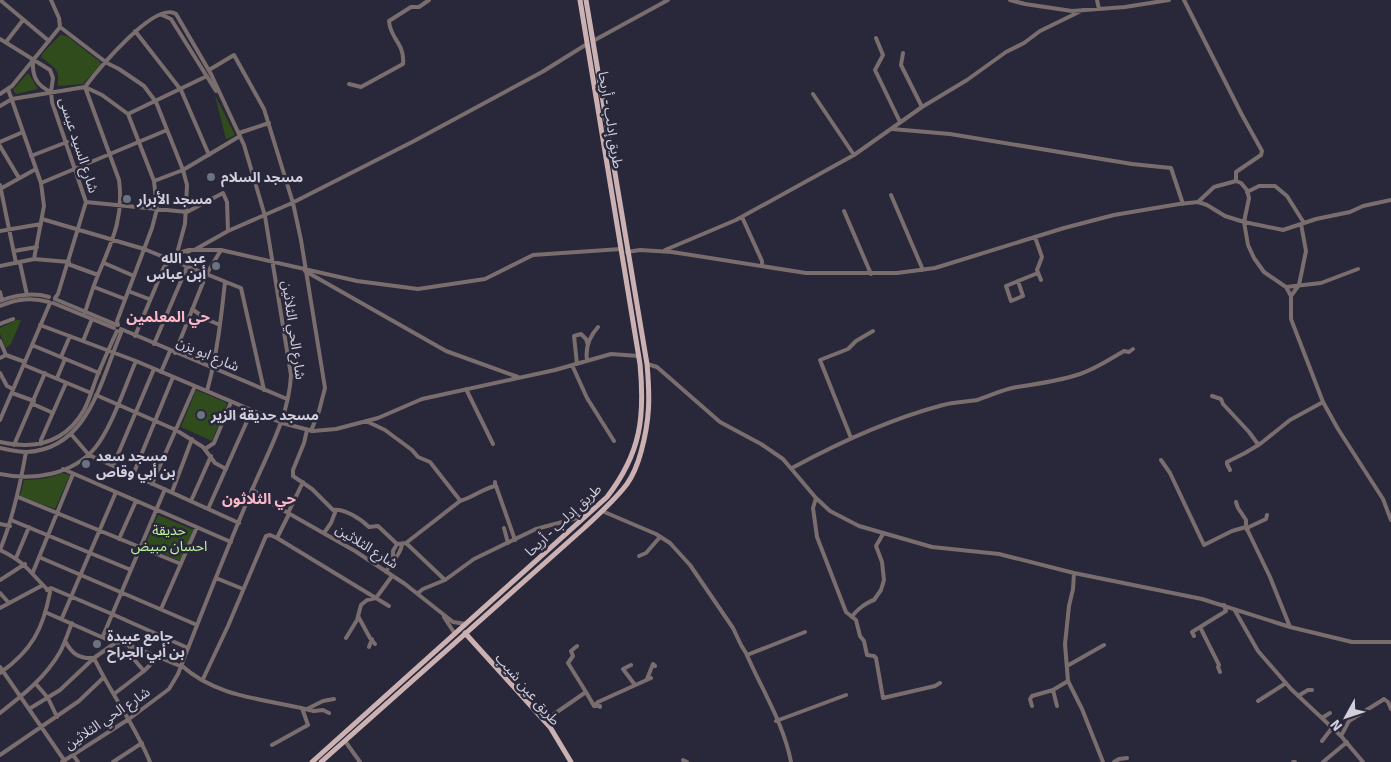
<svg xmlns="http://www.w3.org/2000/svg" width="1391" height="762" font-family="Signika,'Noto Sans Arabic',sans-serif">
<rect width="100%" height="100%" fill="#29273a"/>
<path fill="#304c1c" d="M60 35 67 36 100 62V65L83 84 58 86V74L55 68 41 57 42 54Z
M28 73 38 89 16 94 13 90Z
M215 95 235 135 227 139H226Z
M16 320H21L11 344 6 348 0 334V328Z
M196 390 227 403 212 441 181 427Z
M62 473 70 475 55 509 20 496 24 480C38 480 50 478 62 473Z
M158 515 194 530 180 561 145 545Z"/>
<g fill="none" stroke-linecap="round" stroke-linejoin="round">
<path stroke="#7a6d6d" stroke-width="4" d="M0 0 49 41
M1010 0 1025 4 1072 11 1125 7 1169 0
M1097 0 1099 9
M1184 0 1242 115 1262 151 1261 155 1236 172V181
M162 15 171 19 216 91
M60 27 107 63 119 69 144 86 156 102 183 170 187 185 185 224 176 257
M135 31 181 90 209 155
M876 38 883 55 875 70 900 122
M0 39 50 70 53 78 51 92C36 85 32 76 33 60
M593 41 668 0
M6 42 23 20
M903 53 901 65 922 107
M209 70 234 55 264 109 293 203 301 240 325 388 319 411 311 431
M349 84 361 87 403 64C405 43 390 39 389 21L411 7H419L429 0
M8 89 41 183 44 206 34 259
M51 92 52 102 86 202 58 294 55 298
M0 94 12 86 60 27 59 18 51 0
M813 94 854 155
M0 106 12 99 85 87 102 95 128 114 154 181 157 209 152 228 117 321 118 325
M128 114 207 76
M892 129 950 134 1132 164 1171 168 1183 204
M239 133 269 123
M0 142 23 132
M0 146 19 178
M31 156 67 142
M154 181 183 170 240 136
M41 183 167 130
M0 185 16 263
M0 189 36 169
M1247 192 1259 186H1275L1287 196 1304 223
M891 195 923 270
M86 202 187 212 223 193 227 202 228 231
M1198 202 1214 187 1236 181 1241 183 1247 190 1249 198 1244 222 1248 245 1254 258 1264 272 1286 287 1291 296V319L1323 402 1338 429 1383 499 1391 520
M844 211 871 274
M742 217 762 261V266
M42 219 144 249 241 288 264 390
M0 231 41 224
M1035 237 1042 257 1037 270 1041 280
M196 249 228 231 292 203 414 141 542 72 587 44
M665 250 736 220 854 155 922 107 967 80 1006 52 1024 43 1040 31 1083 10
M14 251 37 247
M627 252 640 250 672 252 806 273H897L935 268 1064 228 1114 215 1179 204 1198 202 1207 205 1225 216 1244 222 1283 230 1316 219 1350 212 1363 206 1391 200
M20 263 27 295
M104 263 134 276
M68 264 98 275
M0 266 34 259 69 262
M305 271 446 351 518 377
M1018 281 1023 296 1011 301 1006 286 1038 273
M94 287 125 299
M1286 287 1321 283 1358 269
M128 291 149 299
M0 292 2 300
M1291 296 1299 285 1306 251 1301 224
M55 299 117 325
M0 301C16 295 32 292 49 297
M53 303 114 328
M0 306C17 299 31 297 49 302
M192 309 206 319 220 325
M0 324 13 319
M40 325 136 361 282 423 313 431 336 429 378 418 422 399 555 370 611 354 639 356
M121 329 287 399
M135 336 164 267 182 252 189 250H221L357 281 418 289 485 279 533 255 621 249
M0 341 6 355
M83 341 92 319
M154 344 187 267 189 250
M32 345 99 373
M175 353 206 275 221 250
M61 357 70 336
M0 358 6 355 25 362
M587 360C585 347 590 336 598 327
M577 364 574 336 581 334 586 339 588 345
M647 364 657 367 720 422 761 444 783 459 816 498 830 511 859 526 932 547 999 554 1074 573 1202 599 1290 627 1352 642H1391
M24 365 91 393
M572 365 587 398 614 441
M161 372 170 351
M0 373 7 386 13 389
M57 378 65 359
M466 389 493 444
M207 391C217 355 221 319 225 282
M12 393 34 401
M96 395 176 430 203 447 215 463 226 469
M1212 396 1221 399 1223 404 1249 432 1257 443 1260 444 1290 420 1323 402
M33 404 53 413
M0 420 50 303
M366 421 385 430 412 450 418 457 430 462 459 499 460 501 406 543 445 580
M307 430 304 443 293 470V476L312 489 333 510C344 508 361 519 369 527L378 526 397 544 406 543
M71 434 89 455 239 523
M851 438 820 360 848 349 856 341 873 331
M0 442C35 450 65 443 84 410 90 399 93 386 98 374 104 360 110 346 117 331
M41 444V440L66 383
M14 445 45 373
M0 448C9 450 18 452 27 452 89 449 101 379 121 333L120 331
M205 449 214 443 231 402
M1161 460 1170 473 1204 545 1232 531 1246 527 1270 577 1290 627
M113 466 154 369
M792 468C840 442 890 419 943 405 954 402 966 402 977 400 990 396 1003 389 1017 387 1038 384 1059 381 1080 374 1095 369 1110 359 1124 351L1129 352 1133 349
M63 469 231 542
M1230 470 1227 464V462L1245 453 1260 444
M0 474C33 481 72 475 95 448 112 427 125 386 136 361
M133 475 173 377
M152 484 195 386
M496 486 515 540
M252 489 267 501 355 551 405 584 453 622 466 624
M172 492 192 439
M18 497 181 564
M816 498 813 508 817 537 846 612 856 620 860 636 864 641 867 655 874 656 876 658 883 698 935 686 940 683
M191 501 211 456
M460 501C472 498 482 489 495 486V482
M1236 502 1238 508 1246 520V527
M208 509 252 410
M602 511 656 534 670 543 690 565 733 628 741 645 746 653C761 688 784 724 791 762
M288 513 303 482
M289 514 277 538 389 606
M11 520 131 570
M0 524 10 526
M504 528 508 543
M1247 530 1249 527 1266 519 1267 515
M324 533 331 523 336 510
M119 539 136 501
M0 550C26 562 30 573 50 592 43 630 31 651 0 673
M0 550C13 518 20 486 26 452
M639 556 646 553 660 537
M39 557 197 625
M16 558 29 527
M393 560V551L397 544
M33 572 73 474
M386 572C391 562 400 556 402 545
M1074 573 1073 589 1069 606 1065 644 1068 681 1082 709 1103 762
M216 578 243 589
M0 580 25 564
M47 590 51 588 112 614 188 648
M0 593 9 603
M418 593 423 589 445 580 474 559 536 529 585 516
M0 608 43 585
M161 609 197 527
M1234 609 1258 651 1291 689 1341 736 1363 762
M45 612 115 643 129 645 180 666
M358 616 370 638 375 644
M444 617 455 634
M852 617C855 611 867 602 874 600L881 590 884 580 882 562 876 546 883 534
M62 618 116 492
M1200 627 1219 665 1218 667 1220 672
M103 636 165 489
M1194 636 1192 632 1226 611 1224 605
M346 638 357 620 361 605 367 600 376 598 392 576
M65 641C72 654 79 659 94 658 111 694 135 725 150 762
M129 645 132 657 144 671
M369 647 372 639
M747 655 805 632
M181 665C218 699 269 699 314 711L323 710 329 713
M631 665 623 669 635 685
M1067 666 1104 645
M0 667 64 760
M203 679 228 626 266 536 270 535 277 538
M647 679 653 664 655 666
M36 684 48 698 57 717
M586 692 594 706H600V707
M114 694 144 671 158 657
M1298 696 1308 690H1312
M1258 701 1286 683
M594 706 598 702 651 678
M1032 706 1030 699 1032 696 1053 690
M1057 706 1053 690 1068 681
M29 709 60 690 94 658 115 643
M307 709 323 701 334 699
M0 713C23 695 45 678 60 652 65 643 68 632 72 623
M1322 718 1330 713
M544 721 586 692 568 663 573 656 571 651 577 646
M776 721 846 695
M1341 736 1349 721 1381 701 1384 699 1388 702 1391 709
M345 741 360 762
M1322 741 1332 728
M272 745 308 725 302 708
M0 755 79 701 103 678
M73 755 78 762
M683 760 687 762
M62 762 129 719 169 689 178 674C202 612 226 551 252 490 268 452 289 416 291 375L265 216 244 145 211 74 176 14C155 0 97 71 85 87L119 180C124 218 112 241 98 275 93 287 89 300 85 312
M113 762 142 743
M1114 762 1119 759 1127 758
M1293 762H1295
M1323 762 1347 742"/>
<path stroke="#cbb1b1" stroke-width="5" d="M465 633 550 727 571 762
M312 762 607 497C641 453 645 417 640 364L580 0
M321 762 584 528C599 514 615 500 627 484 634 474 638 463 641 452 650 419 650 397 647 364L586 0"/>
</g>
<g fill="#6b7280" stroke="#29273a" stroke-width="2">
<circle cx="211" cy="177" r="5"/>
<circle cx="127" cy="199" r="5"/>
<circle cx="216" cy="266" r="5"/>
<circle cx="201" cy="415" r="5"/>
<circle cx="86" cy="464" r="5"/>
<circle cx="97" cy="644" r="5"/>
</g>
<g text-anchor="middle" stroke-width="5" stroke-linejoin="round" paint-order="stroke">
<g font-size="14" fill="#d1cfdc" stroke="#29273a">
<text transform="translate(611 120) rotate(81)" y="5">طريق إدلب - أريحا</text>
<text transform="translate(79 145) rotate(72)" y="5">شارع السيد عيسى</text>
<text transform="translate(294 330) rotate(82)" y="5">شارع الحي الثلاثين</text>
<text transform="translate(208 354) rotate(23)" y="5">شارع ابو يزن</text>
<text transform="translate(563 520) rotate(-43)" y="5">طريق إدلب - أريحا</text>
<text transform="translate(367 546) rotate(32)" y="5">شارع الثلاثين</text>
<text transform="translate(528 689) rotate(49)" y="5">طريق عين شيب</text>
<text transform="translate(107 718) rotate(-34)" y="5">شارع الحي الثلاثين</text>
</g>
<g font-size="14" font-weight="bold" fill="#d1cfdc" stroke="#29273a" text-anchor="start">
<text x="221" y="182">مسجد السلام</text>
<text x="137" y="204">مسجد الأبرار</text>
<text x="206" y="263" text-anchor="end">عبد الله<tspan x="206" dy="16">أبن عباس</tspan></text>
<text x="211" y="420">مسجد حديقة الزير</text>
<text x="96" y="461">مسجد سعد<tspan x="96" dy="16">بن أبي وقاص</tspan></text>
<text x="107" y="641">جامع عبيدة<tspan x="107" dy="16">بن أبي الجراح</tspan></text>
</g>
<g font-size="14" fill="#bef59c" stroke="#29273a">
<text x="169" y="535">حديقة<tspan x="169" dy="16">احسان مبيض</tspan></text>
</g>
<g font-size="15" font-weight="bold" fill="#fab7c7" stroke="#29273a">
<text x="168" y="322">حي المعلمين</text>
<text x="259" y="504">حي الثلاثون</text>
</g>
</g>
<g transform="translate(1346 717) rotate(230)" stroke="#29273a" stroke-width="4" paint-order="stroke">
<path d="M0-4L9 19L0 12L-9 19Z" fill="#d1cfdc"/>
<text y="-8" font-size="14" font-weight="bold" text-anchor="middle" fill="#d1cfdc">N</text>
</g>
</svg>
